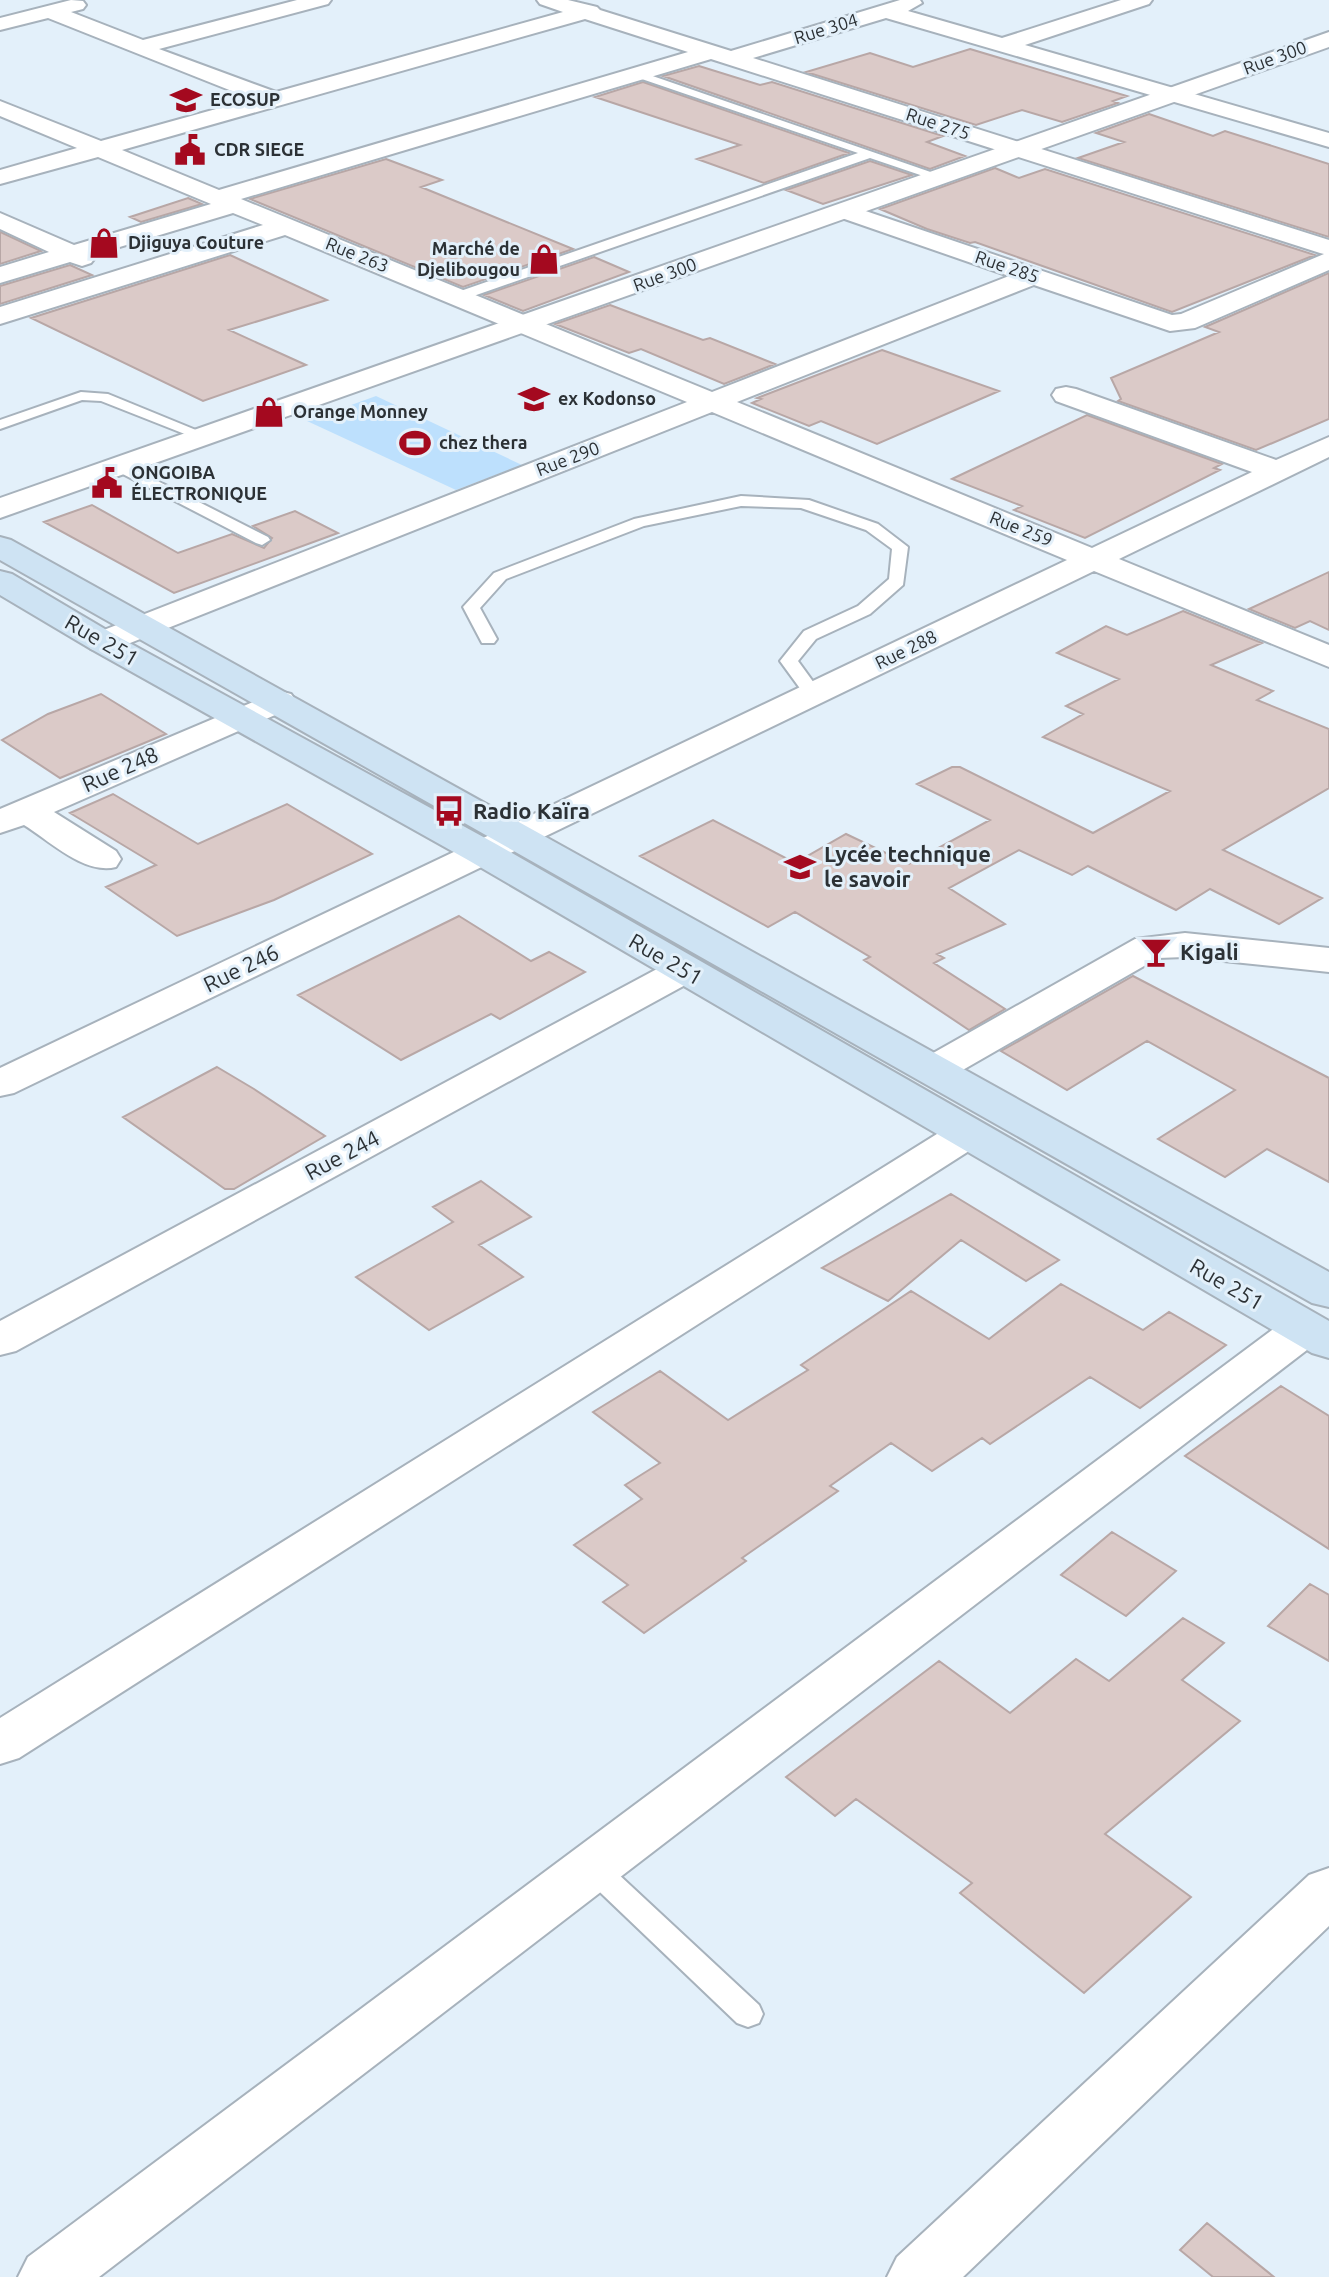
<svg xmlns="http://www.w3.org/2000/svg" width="1329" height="2277" font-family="Ubuntu,sans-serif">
<rect width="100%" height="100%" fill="#e3f0fa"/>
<path fill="#bde0fd" d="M376 396 522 465 456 490 307 421Z"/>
<path fill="#dbcac8" stroke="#b8a7a6" stroke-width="2" d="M970 49 1127 96 1113 101 1118 103 1062 122 1022 110 976 125 806 72 870 53 913 67Z
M699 66 760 85 772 82 943 136 927 142 965 156 930 169 663 76Z
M643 82 849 153 764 183 697 159 740 145 595 97Z
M1149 114 1213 136 1225 131 1329 164V237L1078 158 1124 142 1096 133Z
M386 159 442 180 421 187 573 249 463 287 250 199Z
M870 161 912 175 823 204 786 190Z
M995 168 1019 178 1045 169 1315 255 1172 312 975 242 970 243 927 229 880 209Z
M188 198 202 204 141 222 130 217Z
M0 232 41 251 0 264Z
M230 255 327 300 229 330 306 365 203 401 31 318Z
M594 257 629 272 523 311 484 295Z
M70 265 92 275 0 304V286Z
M1329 273V419L1256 450 1118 401 1121 399 1111 378 1219 332 1205 327Z
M610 305 703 340 710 338 775 364 724 384 641 349 629 353 555 324Z
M882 350 999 391 877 444 821 421 809 426 752 403 761 399 757 398Z
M1087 415 1222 464 1214 468 1220 470 1085 538 1014 510 1022 506 952 479Z
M92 505 178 553 232 534 264 548 272 538 253 526 295 511 338 533 174 593 44 522Z
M1329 572V630L1310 621 1295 628 1249 609Z
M1183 611 1262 643 1211 665 1273 691 1257 700 1329 729V788L1223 850 1322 898 1279 924 1210 889 1176 910 1088 866 1072 875 1019 850 949 888 1005 924 937 954 944 958 934 963 1005 1009 969 1030 864 960 870 957 795 912 768 927 640 856 713 820 795 863 846 834 909 864 990 820 917 784 952 767H960L1093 833 1170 791 1043 737 1083 714 1066 706 1119 679 1057 653 1106 626 1127 635Z
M101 694 166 734 60 778 2 740 48 714Z
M113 794 198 844 287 804 372 854 274 900 177 936 106 887 156 865 70 813Z
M459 916 531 961 549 952 585 972 500 1019 491 1014 401 1060 298 995Z
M1133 976 1329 1078V1182L1267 1149 1225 1177 1158 1139 1235 1090 1147 1041 1067 1090 1001 1051Z
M217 1067 254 1089 325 1136 234 1189H225L123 1117Z
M481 1181 531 1217 479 1245 523 1277 429 1330 356 1277 453 1222 433 1207Z
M951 1194 1059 1260 1026 1281 961 1240 888 1301 822 1268Z
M1061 1284 1143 1330 1169 1312 1226 1345 1140 1408 1090 1377 990 1444 982 1438 932 1471 891 1443 830 1486 838 1491 742 1558 746 1561 644 1633 603 1602 628 1585 574 1545 642 1499 625 1485 660 1463 593 1412 660 1371 728 1420 808 1370 801 1365 911 1291 989 1339Z
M1281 1386 1329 1416V1549L1185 1456Z
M1112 1532 1176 1571 1126 1616 1061 1575Z
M1310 1584 1329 1595V1661L1268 1626Z
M1183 1618 1224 1643 1182 1680 1240 1721 1105 1834 1191 1897 1084 1993 960 1893 972 1883 856 1799 835 1816 786 1777 939 1661 1010 1713 1076 1659 1109 1681Z
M1207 2223 1274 2277H1213L1180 2250Z"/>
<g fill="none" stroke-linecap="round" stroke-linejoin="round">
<defs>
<path id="service" d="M633 72H641L945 177 935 180 870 158 462 300H452V294L858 153 633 76Z
M81 392 108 394 213 437 210 440H200L101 401 82 400 0 429V420Z
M120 462 268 537 270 540 262 545 256 543 115 470V464Z
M741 496 809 500 878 524 908 547 903 585 870 614 816 639 798 661 822 694 819 698H807L780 661 804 631 858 606 889 579 892 549 866 530 801 508 741 506 644 526 506 579 480 608 497 639 494 643H482L463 607 494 573 634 519Z
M592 1855 602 1859 759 2005 763 2014 759 2023 748 2027 737 2023 582 1875 577 1867 582 1859Z"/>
<path id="minor" d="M71 0 83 1 86 5 83 9 71 12 143 40 297 0H331L328 4 159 49 276 92 563 12 540 4 537 0H568L597 7 600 10 731 51 900 0H920L922 3 908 11 1002 38 1121 0H1152L1149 4 1025 45 1329 133V147L886 18 753 58 1329 240V270L1195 328 1170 331 1034 285 737 402 1092 548 1252 472 1056 401 1052 395 1056 389 1066 387 1076 389 1276 460 1329 437V457L1119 559 1329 645V667L1094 571 14 1093 0 1096V1068L1067 560 712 412 115 649 103 652 91 649 87 642 91 635 687 402 285 235 0 324V307L263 225 233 213 93 255 95 258 91 263 82 266 70 262 0 283V267L49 252 0 229V213L74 245 211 204 98 157 0 184V170L77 148 0 116V101L101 141 252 99 48 18 0 30V18ZM585 19 688 52 219 190 122 150ZM711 59 1320 253 1324 254 1181 314 1172 315 845 204 836 206 833 211 836 216 1009 276 712 392 241 199Z
M279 691 291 694 296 701 291 708 54 812 116 851 121 859 116 867C84 875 50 841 24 825L0 833V809Z
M1185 933 1329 948V972L1185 957 1158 958 947 1079 933 1082 919 1079 913 1070 919 1061 1135 939Z
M684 958 698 962 703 970 698 978 16 1351 0 1355V1321L670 962Z
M968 1120 983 1124 989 1133 983 1142 19 1758 0 1764V1718L953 1124Z
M1304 1314 1320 1318 1327 1329 1320 1340 99 2277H18L28 2257 1288 1318Z
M1329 1868V1926L963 2277H887L897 2257 1309 1875Z"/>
<path id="tertiary" d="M1329 32V47L0 518V498Z"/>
<path id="secondary" d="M0 537 11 540 1329 1272V1307L1312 1303 0 560Z
M0 571 12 574 115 635 496 844 1329 1321V1358L1312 1353 468 860 91 649 0 595Z"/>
</defs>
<use href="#service" stroke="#a7b2bc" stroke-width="4"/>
<use href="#minor" stroke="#a7b2bc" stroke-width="4"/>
<use href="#tertiary" stroke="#a7b2bc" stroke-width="4"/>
<use href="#secondary" stroke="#a7b2bc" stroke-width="4"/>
<use href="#service" fill="#fff" fill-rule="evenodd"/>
<use href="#minor" fill="#fff" fill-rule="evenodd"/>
<use href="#tertiary" fill="#fff" fill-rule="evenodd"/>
<use href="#secondary" fill="#cee3f3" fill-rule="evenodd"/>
</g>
<defs>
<symbol id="school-bare" viewBox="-9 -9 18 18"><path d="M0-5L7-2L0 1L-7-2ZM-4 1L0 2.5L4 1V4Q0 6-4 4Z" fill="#a4091f" stroke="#e3f0fa" stroke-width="2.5" paint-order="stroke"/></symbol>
<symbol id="civic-bare" viewBox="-9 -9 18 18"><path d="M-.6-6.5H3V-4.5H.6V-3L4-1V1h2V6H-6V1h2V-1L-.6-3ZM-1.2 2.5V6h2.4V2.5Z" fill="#a4091f" stroke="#e3f0fa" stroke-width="2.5" paint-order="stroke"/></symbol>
<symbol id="shop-bare" viewBox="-9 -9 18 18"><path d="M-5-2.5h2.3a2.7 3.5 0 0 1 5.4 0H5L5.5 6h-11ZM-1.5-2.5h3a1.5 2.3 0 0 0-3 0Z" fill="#a4091f" stroke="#e3f0fa" stroke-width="2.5" paint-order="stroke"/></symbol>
<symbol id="stadium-bare" viewBox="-9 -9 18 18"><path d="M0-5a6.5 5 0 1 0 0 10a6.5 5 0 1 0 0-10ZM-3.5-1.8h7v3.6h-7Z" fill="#a4091f" stroke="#e3f0fa" stroke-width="2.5" paint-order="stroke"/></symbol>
<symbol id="bus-bare" viewBox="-9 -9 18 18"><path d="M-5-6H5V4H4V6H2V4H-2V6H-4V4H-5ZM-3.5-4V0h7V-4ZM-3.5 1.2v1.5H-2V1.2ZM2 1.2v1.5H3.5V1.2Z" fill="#a4091f" stroke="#e3f0fa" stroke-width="2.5" paint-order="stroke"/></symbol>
<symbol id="bar-bare" viewBox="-9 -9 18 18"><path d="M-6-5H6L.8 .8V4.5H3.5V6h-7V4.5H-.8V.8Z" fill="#a4091f" stroke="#e3f0fa" stroke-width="2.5" paint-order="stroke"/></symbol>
</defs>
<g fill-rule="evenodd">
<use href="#school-bare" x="164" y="78" width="44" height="44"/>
<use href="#civic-bare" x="168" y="128" width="44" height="44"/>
<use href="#shop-bare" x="82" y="221" width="44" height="44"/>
<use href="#shop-bare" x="522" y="237" width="44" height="44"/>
<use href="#school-bare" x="512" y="377" width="44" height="44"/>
<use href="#shop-bare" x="247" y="390" width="44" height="44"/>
<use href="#stadium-bare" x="393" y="421" width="44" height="44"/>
<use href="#civic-bare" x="85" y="461" width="44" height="44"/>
<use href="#bus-bare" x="427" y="789" width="44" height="44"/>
<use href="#school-bare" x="778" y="845" width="44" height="44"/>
<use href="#bar-bare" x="1134" y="930" width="44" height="44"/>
</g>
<g text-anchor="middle" stroke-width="6" stroke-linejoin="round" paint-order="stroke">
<g font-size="18" fill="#2c3135" stroke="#e3f0fa">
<text transform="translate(826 29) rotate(-17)" y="6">Rue 304</text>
<text transform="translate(1275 58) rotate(-20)" y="6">Rue 300</text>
<text transform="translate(938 124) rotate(18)" y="6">Rue 275</text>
<text transform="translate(357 255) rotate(22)" y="6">Rue 263</text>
<text transform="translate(1007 267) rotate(19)" y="6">Rue 285</text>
<text transform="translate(665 275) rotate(-20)" y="6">Rue 300</text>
<text transform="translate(568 459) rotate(-21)" y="6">Rue 290</text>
<text transform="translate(1021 529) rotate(22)" y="6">Rue 259</text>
<text transform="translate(906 650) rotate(-26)" y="6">Rue 288</text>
</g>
<g font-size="18" font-weight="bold" fill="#2c3135" stroke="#e3f0fa" text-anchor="start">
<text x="210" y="106">ECOSUP</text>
<text x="214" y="156">CDR SIEGE</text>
<text x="128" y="249">Djiguya Couture</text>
<text x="520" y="255" text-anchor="end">Marché de<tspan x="520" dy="21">Djelibougou</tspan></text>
<text x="558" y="405">ex Kodonso</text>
<text x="293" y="418">Orange Monney</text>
<text x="439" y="449">chez thera</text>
<text x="131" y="479">ONGOIBA<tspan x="131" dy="21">ÉLECTRONIQUE</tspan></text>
</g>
<g font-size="22" fill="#2c3135" stroke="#e3f0fa">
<text transform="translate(102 640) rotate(30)" y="8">Rue 251</text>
<text transform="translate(120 769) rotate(-24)" y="8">Rue 248</text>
<text transform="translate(666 959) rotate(30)" y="8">Rue 251</text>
<text transform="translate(241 968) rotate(-26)" y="8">Rue 246</text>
<text transform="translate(342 1155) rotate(-28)" y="8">Rue 244</text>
<text transform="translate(1227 1284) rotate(30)" y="8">Rue 251</text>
</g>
<g font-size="22" font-weight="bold" fill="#2c3135" stroke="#e3f0fa" text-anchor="start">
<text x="473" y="819">Radio Kaïra</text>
<text x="824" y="862">Lycée technique<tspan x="824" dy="25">le savoir</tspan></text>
<text x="1180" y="960">Kigali</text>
</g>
</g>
</svg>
